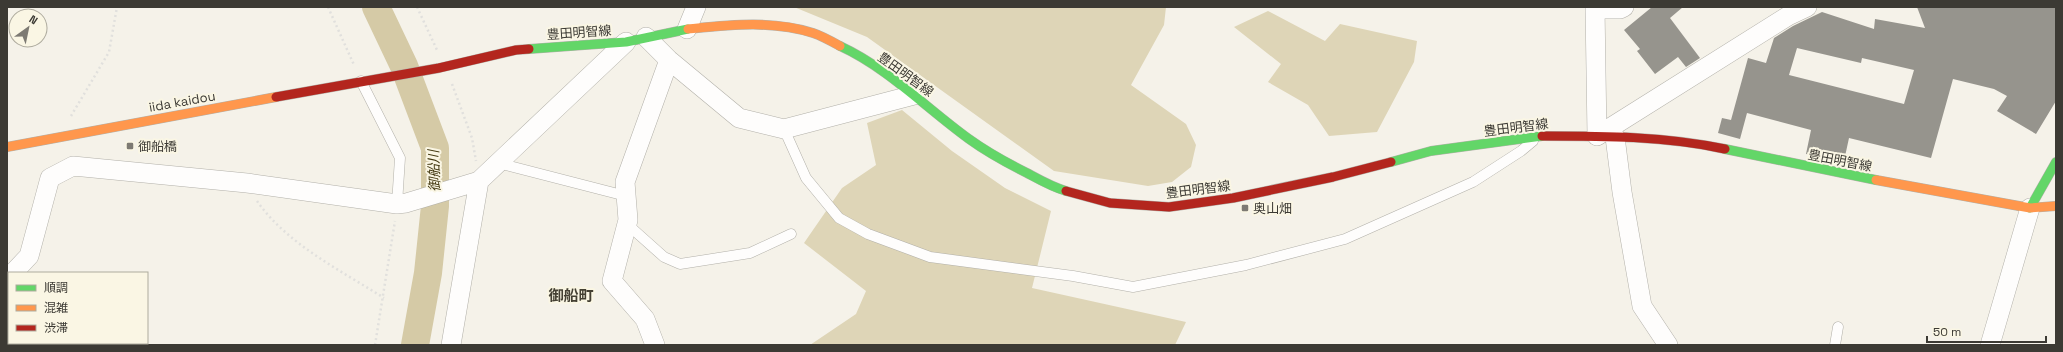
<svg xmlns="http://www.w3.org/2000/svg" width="2063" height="352" font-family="'Space Grotesk','Noto Sans JP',sans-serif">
<rect width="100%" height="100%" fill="#f5f2e9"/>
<path fill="#ded5b7" d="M794 7H1166L1164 25 1131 85 1186 124 1196 145 1191 167 1172 182 1148 186 1054 171 867 37Z
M1268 11 1325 41 1340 24 1417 41 1414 62 1377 132 1329 136 1308 105 1268 82 1281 64 1234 27Z
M902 110 952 151 1005 188 1051 211 1032 288 1186 322 1175 345H810L856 314 866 291 804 243 842 188 876 165 867 123Z"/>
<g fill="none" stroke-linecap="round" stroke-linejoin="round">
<path stroke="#d5caa6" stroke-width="28" d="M376 7 404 66 435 148V206L428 273 415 345"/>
</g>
<path fill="#96948d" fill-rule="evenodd" d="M1652 7H1683L1670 18 1700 58 1686 67 1678 57 1655 74 1637 51 1640 49 1624 30Z
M1917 7H2056V101L2036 134 1997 111 2007 96 1994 89 1953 79 1931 158 1849 138 1844 161 1806 154 1811 130 1747 113 1740 139 1718 133 1722 118 1731 120 1748 58 1766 63 1774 38 1793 26 1822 12 1874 29 1875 19 1925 28ZM1797 48 1861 63 1862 58 1914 70 1904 104 1789 75Z"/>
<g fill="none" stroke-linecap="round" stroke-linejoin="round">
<defs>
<path id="lane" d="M361 81 400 158 397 204
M784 129 806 178 839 218 868 234 930 257 1073 276 1133 287 1246 265 1345 239 1473 182 1521 151 1533 141
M498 163 626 196
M627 224 664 257 680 264 750 253 791 234
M1835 345 1838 327"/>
<path id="street" d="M1595 7 1597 136
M1595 9H1620L1624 7
M687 29 696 7
M646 37 669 60 739 118 784 129 914 95
M1597 136 1788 16 1807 7
M1615 137 1622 192 1642 306 1668 345
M13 273 29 256 50 178 73 166 247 183 397 204 406 203 479 181 626 42
M451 345 479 181
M655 345 645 319 612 281 628 220 625 182 669 60
M1990 345 2030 208"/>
<path id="fast" d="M840 46C888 68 926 108 969 139 987 152 1007 163 1027 173 1040 180 1052 187 1066 191
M529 49 626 42 688 29
M1725 149 1876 180
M1391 162 1431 151 1542 136
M2030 208 2056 162
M7 313 9 316"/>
<path id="slow" d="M688 29C729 25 772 20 813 33 822 36 831 41 840 46
M7 147 276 97
M1876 180 2030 208 2056 206
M25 343 26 345"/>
<path id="jam" d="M276 97 439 68 516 50 529 49
M1542 136C1603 136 1665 136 1725 149
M1066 191 1110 203 1169 207 1233 198 1333 177 1391 162"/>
</defs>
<use href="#lane" stroke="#b2b0a9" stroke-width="11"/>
<use href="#street" stroke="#b2b0a9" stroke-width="20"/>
<use href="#fast" stroke="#b2b0a9" stroke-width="10"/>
<use href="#slow" stroke="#b2b0a9" stroke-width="10"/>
<use href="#jam" stroke="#b2b0a9" stroke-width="10"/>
<path stroke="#e1e0dd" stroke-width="2.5" stroke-dasharray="2 3" stroke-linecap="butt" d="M328 7 354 65
M417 7 437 50
M452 84 472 138 476 161
M71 116 109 52 117 7
M257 201C287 244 340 270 384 298
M375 345 395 221"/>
<use href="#lane" stroke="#fefdfc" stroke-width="10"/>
<use href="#street" stroke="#fefdfc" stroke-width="19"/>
<use href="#fast" stroke="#63d668" stroke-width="9"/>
<use href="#slow" stroke="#ff974d" stroke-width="9"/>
<use href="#jam" stroke="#b3261e" stroke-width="9"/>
</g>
<g fill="#7d7a73" stroke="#faf6e4" stroke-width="1.5">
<rect x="126" y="142" width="8" height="8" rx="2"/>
<rect x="1241" y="204" width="8" height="8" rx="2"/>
</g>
<g text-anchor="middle" stroke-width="4" stroke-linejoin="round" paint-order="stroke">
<g font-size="13" fill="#3c3a34" stroke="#faf6e4">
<text transform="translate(579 32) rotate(-4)" y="5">豊田明智線</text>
<text transform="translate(906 74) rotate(36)" y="5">豊田明智線</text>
<text transform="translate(182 101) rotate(-10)" y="5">iida kaidou</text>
<text transform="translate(1516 127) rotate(-7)" y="5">豊田明智線</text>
<text transform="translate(1840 160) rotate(11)" y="5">豊田明智線</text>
<text transform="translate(1198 189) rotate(-7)" y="5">豊田明智線</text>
</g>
<g font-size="13" fill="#3c3a34" stroke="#faf6e4" text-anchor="start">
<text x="138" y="151">御船橋</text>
<text x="1253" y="213">奥山畑</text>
</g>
<g font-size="14" font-style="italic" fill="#41370f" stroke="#faf6e4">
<text transform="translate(434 171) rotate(-92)" y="5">御船川</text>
</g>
<g font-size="15" font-weight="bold" fill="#444033" stroke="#faf6e4">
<text x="571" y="301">御船町</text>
</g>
</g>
<rect width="2063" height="352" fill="none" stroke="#3c3a34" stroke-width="16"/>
<rect x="8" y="272" width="140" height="72" fill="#faf6e4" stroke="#aeab9e"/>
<rect x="16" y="285" width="20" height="6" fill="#63d668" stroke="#aeab9e"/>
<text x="44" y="292" font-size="12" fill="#3c3a34">順調</text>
<rect x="16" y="305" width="20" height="6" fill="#ff974d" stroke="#aeab9e"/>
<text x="44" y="312" font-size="12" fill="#3c3a34">混雑</text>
<rect x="16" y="325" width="20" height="6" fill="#b3261e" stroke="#aeab9e"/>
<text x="44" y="332" font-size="12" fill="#3c3a34">渋滞</text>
<g transform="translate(28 28) rotate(33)"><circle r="19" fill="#faf6e4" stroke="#aeab9e"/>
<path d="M0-3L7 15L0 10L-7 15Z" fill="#7d7a73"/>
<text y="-6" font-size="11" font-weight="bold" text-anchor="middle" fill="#3c3a34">N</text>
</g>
<path d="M1927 336v6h119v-6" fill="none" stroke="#3c3a34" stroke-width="2"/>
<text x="1933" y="336" font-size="12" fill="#3c3a34" stroke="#faf6e4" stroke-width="3" paint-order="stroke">50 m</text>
</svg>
